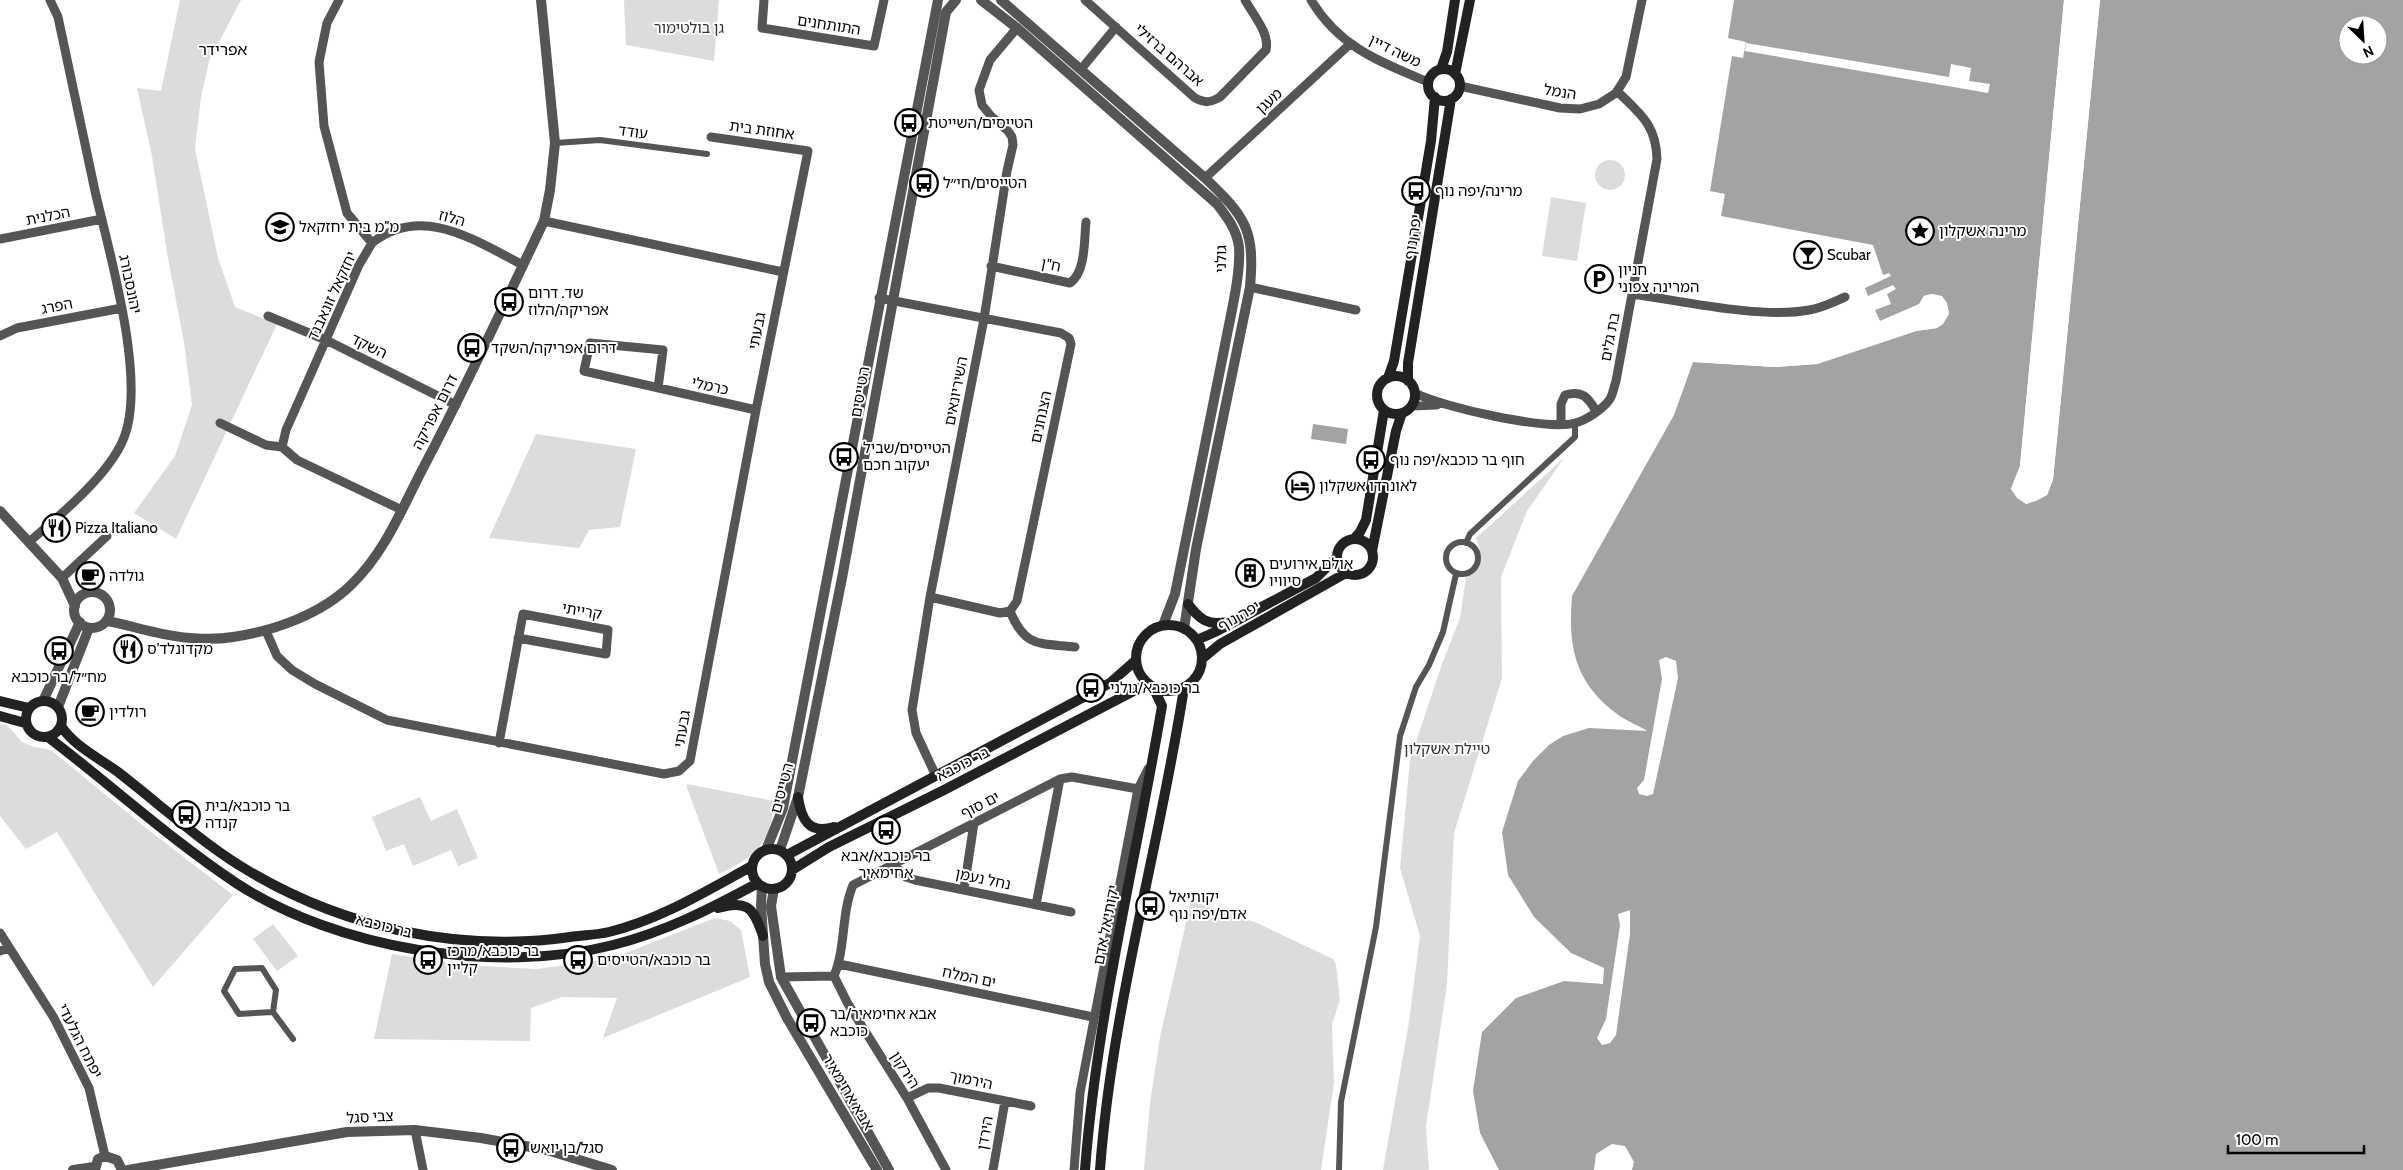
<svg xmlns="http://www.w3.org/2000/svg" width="2403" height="1170" font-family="Cabin,'Noto Sans Hebrew',sans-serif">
<rect width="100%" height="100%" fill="#fff"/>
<path fill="#dcdcdc" d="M180 0H241L209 61 201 97 195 149 218 258 235 307 277 324 176 539 134 513 175 456 192 405 184 342 167 253 152 156 137 88 161 91Z
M624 0H719L714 61 626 45Z
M1595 175a15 15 0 1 1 30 0a15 15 0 1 1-30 0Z
M1551 197 1586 203 1577 261 1542 256Z
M536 434 636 449 620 527 589 530 579 548 489 538Z
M1564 458 1527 511 1501 577 1502 678 1454 833 1447 984 1426 1127 1429 1170H1383L1409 1022 1420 936 1400 868 1410 760 1442 664 1460 618 1466 577C1484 568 1482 555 1476 538Z
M0 724H6L22 742 34 747 51 750 146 828 233 895 153 987 57 832 26 849 0 816Z
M687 784 774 801C771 843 757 856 719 874L687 788Z
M420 797 431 821 457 809 478 858 458 866 451 850 413 866 404 844 386 851 372 817Z
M1191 901 1257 923 1333 959 1336 965 1340 1000 1332 1024 1334 1083 1321 1170H1144L1150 1103 1160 1037Z
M715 918 730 921 741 930 750 977 603 1038 617 998 562 997 531 1008 530 1041 374 1039 392 954 465 965 536 969 610 959Z
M273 924 298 956 277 971 253 939Z"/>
<path fill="#a3a3a3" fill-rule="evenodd" d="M1734 0H2064L2020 466 2011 489 2026 504 2047 495 2053 479 2100 0H2403V1170H1632L1634 1162 1625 1146 1612 1144 1596 1154 1594 1170H1499L1480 1133 1473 1091 1482 1032 1516 998 1564 981 1603 984 1604 968 1571 953 1534 917 1508 875 1502 832 1518 781 1533 761 1549 745 1563 736 1589 728 1647 731C1638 725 1626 721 1617 714 1574 682 1568 646 1572 596L1674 415 1693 362 1775 367 1817 364 1916 331 1937 328 1949 314C1947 299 1939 291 1924 296L1920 304 1880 321 1875 310 1891 304 1887 294 1896 289 1893 285 1868 296 1865 288 1891 276 1889 273 1883 275 1873 245 1721 216 1725 194 1710 191 1732 56 1743 58 1746 42 1728 38ZM2348 25H2378V55H2348Z
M1313 424 1348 429 1346 444 1311 439Z"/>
<path fill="#fff" d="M2064 0H2066L2023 466 2014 488 2026 501 2035 499 2045 493 2050 479 2098 0H2100L2053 480 2047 495 2036 501 2026 504 2017 498 2011 489 2020 466Z
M1746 43 1949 77 1951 64 1971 68 1969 81 1990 84 1988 93 1745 51Z
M1932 294 1942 296 1947 303 1949 314 1943 324 1937 328 1916 331 1817 364 1775 367 1693 362 1694 360 1775 364 1817 361 1916 329 1936 326 1941 322 1946 313 1945 304 1940 298 1932 296 1925 299 1921 307 1881 323 1878 322 1919 304 1924 296Z
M1666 657 1676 661 1678 678 1653 794 1647 796 1639 794 1637 788 1644 780 1662 679 1659 660Z
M1630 910V934L1616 1035 1610 1043 1602 1045 1597 1038 1606 1019 1620 925 1618 914Z"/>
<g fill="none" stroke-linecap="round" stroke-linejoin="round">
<path stroke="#555" stroke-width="6" d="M555 143 600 140 707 154
M1446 558a16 16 0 1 1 32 0a16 16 0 1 1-32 0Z
M1466 543 1470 534 1575 437V423
M273 1012 239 1014 224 991 235 969 262 968 276 990 273 1012 293 1039
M1339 1170 1341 1102 1376 927 1400 736 1416 687 1429 665 1443 632 1456 574"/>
<path stroke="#555" stroke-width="9" d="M339 0 327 23 319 62 324 126 347 213 372 243 359 265 286 430 282 447 297 460 402 510
M764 0 762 28 874 46 884 0
M1085 0 1195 98C1205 103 1210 103 1220 97L1266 50C1270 33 1253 15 1245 0
M1311 0C1339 47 1380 62 1428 82
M1082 68 1116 27
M1460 86 1560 108 1580 109 1599 104 1616 93 1626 77 1642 0
M1205 178 1350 44
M544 221 783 272
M0 239 102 219
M372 243C422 204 474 240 523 265
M991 266 1070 283C1086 272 1084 240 1086 222
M1250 287 1356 310
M1633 294C1682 301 1762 319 1809 310 1822 308 1833 302 1845 297
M879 298 1061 333 1069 338 1071 344 1017 601 1010 611 1000 613 930 597
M268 316 326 340 456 405
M0 336 17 328 122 308
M658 388 663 350 590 343 584 371 756 410
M1415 393C1442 407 1547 431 1575 423 1587 420 1603 409 1610 399 1613 394 1614 387 1616 381L1657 159C1656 124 1640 114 1617 91
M1412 406 1437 405
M220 423 266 445 282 447
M1561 424V404L1565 395C1582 390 1588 397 1596 411
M29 542C58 517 108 476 123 440 148 383 109 252 95 191 83 133 70 75 58 17L50 0
M62 578 107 536
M1010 611C1025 648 1039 643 1075 647
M266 631 277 656 292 670 315 684 387 720 664 774 679 771 690 761 756 410 808 151 711 137
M499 743 523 614 608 630 606 654 518 638
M936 776 916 733 912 710 930 597 984 319 1007 171 1013 145 1012 137 1008 131 991 116 982 105 979 90 990 60 1017 28
M894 865 906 877 915 880 1071 912
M964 889 974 823
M1036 905 1060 779
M0 933 54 1018 89 1088 105 1156
M0 951 9 948
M839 964 1093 1017
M781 977 834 976
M907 1098 928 1088H939L1031 1106
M415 1130 423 1170
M946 1170 907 1098 848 1004 834 976C846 947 841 914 853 885L1060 779 1072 777 1138 789
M993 1170 1005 1101
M1074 1170 1080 1093 1138 789 1148 769"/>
<path stroke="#555" stroke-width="10" d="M981 0 1017 28 1217 204C1227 217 1237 230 1239 247 1241 275 1230 317 1225 345 1209 428 1192 511 1175 594L1163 625
M1001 0 1205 178C1246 217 1255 230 1250 287L1196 549 1184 629
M0 511 62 578 75 606
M74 610a18 18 0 1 1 36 0a18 18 0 1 1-36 0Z
M106 621C122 623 138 629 154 632 178 638 209 641 233 637 274 631 322 614 352 584 384 553 401 511 421 472 465 389 504 305 544 221L550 190 555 143 541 0
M43 701 80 622
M58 707 89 628
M766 850 783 808 938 0
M780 850 798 797 842 578 946 12 956 0
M762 886 761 905 765 964 769 982 787 1018 877 1170
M774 889 771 906 781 977 889 1170
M73 1170 94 1167
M95 1170 98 1159 105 1156 117 1160 122 1170
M128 1170 347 1132 415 1130 481 1138 547 1150 612 1170"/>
<path stroke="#222" stroke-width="10" d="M1441 69 1447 52 1455 0
M1428 85a16 16 0 1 1 32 0a16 16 0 1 1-32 0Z
M1455 74 1470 0
M1377 395a19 19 0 1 1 38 0a19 19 0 1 1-38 0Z
M1388 378 1394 361 1431 141 1435 97
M1408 381V363L1451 99
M1337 557a18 18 0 1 1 36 0a18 18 0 1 1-36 0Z
M1354 539 1360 532 1366 520 1384 410
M1372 551 1396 431 1402 413
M1188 604C1199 619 1208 626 1227 622
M1136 658a33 33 0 1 1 66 0a33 33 0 1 1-66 0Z
M1197 640 1215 632 1316 578 1336 558
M1202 659 1220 644 1346 573
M26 719a18 18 0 1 1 36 0a18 18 0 1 1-36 0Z
M0 701 29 708
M0 716 25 723
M61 726C74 746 99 758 118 772 132 783 146 794 160 806 188 828 216 852 247 870 344 928 459 953 570 937 583 935 596 935 609 932 661 919 706 891 752 866
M48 737C111 785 170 839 236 883 337 949 496 975 613 945 665 932 712 908 758 883
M798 797C801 818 808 835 834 827
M752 869a20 20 0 1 1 40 0a20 20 0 1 1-40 0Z
M787 855 1110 683 1135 661
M792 870 829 847 944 790 1147 684
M718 908C748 899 754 909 763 936
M1085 1170C1097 1014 1136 860 1162 706L1154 689
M1100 1170C1112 1007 1159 849 1184 688"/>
</g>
<defs>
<symbol id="bus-ring" viewBox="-11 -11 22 22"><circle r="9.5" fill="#fff" stroke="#000" stroke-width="1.5"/><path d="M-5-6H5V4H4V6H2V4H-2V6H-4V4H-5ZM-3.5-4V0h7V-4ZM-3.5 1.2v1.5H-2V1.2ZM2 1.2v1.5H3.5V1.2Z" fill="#000"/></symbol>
<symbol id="school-ring" viewBox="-11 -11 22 22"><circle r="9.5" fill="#fff" stroke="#000" stroke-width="1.5"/><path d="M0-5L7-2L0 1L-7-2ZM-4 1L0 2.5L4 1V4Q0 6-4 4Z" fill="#000"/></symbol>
<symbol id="sight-ring" viewBox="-11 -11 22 22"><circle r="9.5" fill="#fff" stroke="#000" stroke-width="1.5"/><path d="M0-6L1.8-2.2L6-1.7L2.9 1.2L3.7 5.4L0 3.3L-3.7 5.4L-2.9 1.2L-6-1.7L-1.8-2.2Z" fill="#000"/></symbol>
<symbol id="bar-ring" viewBox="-11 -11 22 22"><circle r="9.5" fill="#fff" stroke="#000" stroke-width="1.5"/><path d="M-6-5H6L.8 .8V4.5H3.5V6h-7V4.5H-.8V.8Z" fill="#000"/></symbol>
<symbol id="parking-ring" viewBox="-11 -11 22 22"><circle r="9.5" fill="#fff" stroke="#000" stroke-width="1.5"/><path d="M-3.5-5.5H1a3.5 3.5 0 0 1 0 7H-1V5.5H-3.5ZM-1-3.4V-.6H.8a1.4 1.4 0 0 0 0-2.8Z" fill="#000"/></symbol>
<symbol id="hotel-ring" viewBox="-11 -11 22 22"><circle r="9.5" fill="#fff" stroke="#000" stroke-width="1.5"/><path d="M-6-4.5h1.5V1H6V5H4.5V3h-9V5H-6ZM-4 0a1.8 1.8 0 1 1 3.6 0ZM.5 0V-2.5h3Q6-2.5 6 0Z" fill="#000"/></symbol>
<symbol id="restaurant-ring" viewBox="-11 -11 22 22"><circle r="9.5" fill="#fff" stroke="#000" stroke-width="1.5"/><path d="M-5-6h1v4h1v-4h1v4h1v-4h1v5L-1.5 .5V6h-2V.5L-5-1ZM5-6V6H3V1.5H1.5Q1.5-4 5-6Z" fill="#000"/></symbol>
<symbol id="building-ring" viewBox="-11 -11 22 22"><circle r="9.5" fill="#fff" stroke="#000" stroke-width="1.5"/><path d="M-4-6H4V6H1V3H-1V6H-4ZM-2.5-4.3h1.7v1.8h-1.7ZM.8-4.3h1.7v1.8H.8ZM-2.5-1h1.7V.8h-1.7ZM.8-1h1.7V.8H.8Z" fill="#000"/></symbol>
<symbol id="cafe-ring" viewBox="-11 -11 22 22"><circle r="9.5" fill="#fff" stroke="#000" stroke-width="1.5"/><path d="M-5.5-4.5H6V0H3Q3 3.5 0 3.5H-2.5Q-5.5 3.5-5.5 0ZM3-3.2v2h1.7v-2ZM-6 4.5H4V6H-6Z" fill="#000"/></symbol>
</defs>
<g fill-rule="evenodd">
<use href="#bus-ring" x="893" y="107" width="32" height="32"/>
<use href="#bus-ring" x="908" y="167" width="32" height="32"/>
<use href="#bus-ring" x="1400" y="175" width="32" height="32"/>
<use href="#school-ring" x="264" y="211" width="32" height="32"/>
<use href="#sight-ring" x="1904" y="215" width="32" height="32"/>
<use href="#bar-ring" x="1792" y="239" width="32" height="32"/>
<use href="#parking-ring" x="1583" y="263" width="32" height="32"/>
<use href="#bus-ring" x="493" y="286" width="32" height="32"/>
<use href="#bus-ring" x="456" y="332" width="32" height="32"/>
<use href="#bus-ring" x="828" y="441" width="32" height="32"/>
<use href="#bus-ring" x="1355" y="444" width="32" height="32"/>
<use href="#hotel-ring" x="1284" y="470" width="32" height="32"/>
<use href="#restaurant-ring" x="40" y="512" width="32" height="32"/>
<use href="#building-ring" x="1234" y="557" width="32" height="32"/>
<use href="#cafe-ring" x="74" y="560" width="32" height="32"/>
<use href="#restaurant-ring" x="112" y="633" width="32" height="32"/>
<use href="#bus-ring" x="43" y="635" width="32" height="32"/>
<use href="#bus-ring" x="1075" y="672" width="32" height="32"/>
<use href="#cafe-ring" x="74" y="696" width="32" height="32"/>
<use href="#bus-ring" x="170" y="799" width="32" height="32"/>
<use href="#bus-ring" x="870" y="814" width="32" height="32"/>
<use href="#bus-ring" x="1134" y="890" width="32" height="32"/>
<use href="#bus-ring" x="412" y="944" width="32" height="32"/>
<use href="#bus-ring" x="562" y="944" width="32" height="32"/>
<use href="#bus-ring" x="795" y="1007" width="32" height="32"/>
<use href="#bus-ring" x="495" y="1132" width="32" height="32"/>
</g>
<g text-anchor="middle" stroke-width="4" stroke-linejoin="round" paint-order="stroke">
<g font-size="15" fill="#000" stroke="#fff">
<text transform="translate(829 25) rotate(9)" y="5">התותחנים</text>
<text transform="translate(1395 51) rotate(26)" y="5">משה דיין</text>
<text transform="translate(1169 55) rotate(41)" y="5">אברהם ברזילי</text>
<text transform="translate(1560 92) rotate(9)" y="5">הנמל</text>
<text transform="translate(1269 101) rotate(-43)" y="5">מעגן</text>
<text transform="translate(762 130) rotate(8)" y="5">אחוזת בית</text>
<text transform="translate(633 132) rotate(8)" y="5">עודד</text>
<text transform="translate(48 216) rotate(-11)" y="5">הכלנית</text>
<text transform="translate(452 218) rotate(16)" y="5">הלוז</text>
<text transform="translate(1413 237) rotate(-81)" y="5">יפה נוף</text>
<text transform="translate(1221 259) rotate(-89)" y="5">גולני</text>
<text transform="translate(1051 265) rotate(12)" y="5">ח"ן</text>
<text transform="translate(130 284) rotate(78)" y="5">יהונסבורג</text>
<text transform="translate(332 296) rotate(-65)" y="5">יחזקאל זונאבנד</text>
<text transform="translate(57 306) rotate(-11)" y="5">הפרג</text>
<text transform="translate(757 331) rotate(-79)" y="5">גבעתי</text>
<text transform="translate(1610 337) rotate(-79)" y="5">בת גלים</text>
<text transform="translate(369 346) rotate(26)" y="5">השקד</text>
<text transform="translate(710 386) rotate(13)" y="5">כרמלי</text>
<text transform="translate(956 391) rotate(-79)" y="5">השיריונאים</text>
<text transform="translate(860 392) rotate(-80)" y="5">הטייסים</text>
<text transform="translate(435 412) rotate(-63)" y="5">דרום אפריקה</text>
<text transform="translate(1041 417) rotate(-78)" y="5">הצנחנים</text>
<text transform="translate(582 611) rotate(10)" y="5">קרייתי</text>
<text transform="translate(1239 616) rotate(-30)" y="5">יפה נוף</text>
<text transform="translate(682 729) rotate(-80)" y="5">גבעתי</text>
<text transform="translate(963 764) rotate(-27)" y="5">בר כוכבא</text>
<text transform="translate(782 788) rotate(-75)" y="5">הטייסים</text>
<text transform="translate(980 805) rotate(-27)" y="5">ים סוף</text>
<text transform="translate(983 879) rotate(12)" y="5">נחל נעמן</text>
<text transform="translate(1106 925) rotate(-79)" y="5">יקותיאל אדם</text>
<text transform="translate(384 926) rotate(14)" y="5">בר כוכבא</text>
<text transform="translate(969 977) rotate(12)" y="5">ים המלח</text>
<text transform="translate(80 1041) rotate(63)" y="5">יפתח הגלעדי</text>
<text transform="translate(905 1070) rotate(58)" y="5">הירקון</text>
<text transform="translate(971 1080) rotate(12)" y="5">הירמוך</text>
<text transform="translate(848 1092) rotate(59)" y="5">אבא אחימאיר</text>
<text transform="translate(370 1117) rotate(-3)" y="5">צבי סגל</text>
<text transform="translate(985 1133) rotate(-80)" y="5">הירדן</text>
</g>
<g font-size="15" fill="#333" stroke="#fff">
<text x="689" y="33">גן בולטימור</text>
<text x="1447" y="754">טיילת אשקלון</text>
</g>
<g font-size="15" fill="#000" stroke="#fff" text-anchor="start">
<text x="928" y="128">הטייסים/השייטת</text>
<text x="943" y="188">הטייסים/חי״ל</text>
<text x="1435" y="196">מרינה/יפה נוף</text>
<text x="299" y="232">מ"מ בית יחזקאל</text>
<text x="1939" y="236">מרינה אשקלון</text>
<text x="1827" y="260">Scubar</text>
<text x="1618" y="275">חניון<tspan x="1618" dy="17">המרינה צפוני</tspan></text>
<text x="528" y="298">שד. דרום<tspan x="528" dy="17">אפריקה/הלוז</tspan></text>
<text x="491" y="353">דרום אפריקה/השקד</text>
<text x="863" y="453">הטייסים/שביל<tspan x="863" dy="17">יעקוב חכם</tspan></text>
<text x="1390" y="465">חוף בר כוכבא/יפה נוף</text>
<text x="1319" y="491">לאונרדו אשקלון</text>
<text x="75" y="533">Pizza Italiano</text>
<text x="1269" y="569">אולם אירועים<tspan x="1269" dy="17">סיוויו</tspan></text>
<text x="109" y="581">גולדה</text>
<text x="147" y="654">מקדונלד'ס</text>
<text x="59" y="682" text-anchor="middle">מח״ל/בר כוכבא</text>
<text x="1110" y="693">בר כוכבא/גולני</text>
<text x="109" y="717">רולדין</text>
<text x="205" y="811">בר כוכבא/בית<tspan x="205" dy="17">קנדה</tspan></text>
<text x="886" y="861" text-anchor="middle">בר כוכבא/אבא<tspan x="886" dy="17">אחימאיר</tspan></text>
<text x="1169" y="902">יקותיאל<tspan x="1169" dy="17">אדם/יפה נוף</tspan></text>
<text x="447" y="956">בר כוכבא/מרכז<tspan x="447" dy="17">קליין</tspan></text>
<text x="597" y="965">בר כוכבא/הטייסים</text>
<text x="830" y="1019">אבא אחימאיר/בר<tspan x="830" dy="17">כוכבא</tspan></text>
<text x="530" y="1153">סגל/בן יואש</text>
</g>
<g font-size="16" fill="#000" stroke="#fff">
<text x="223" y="55">אפרידר</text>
</g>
</g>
<g transform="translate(2363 40) rotate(155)"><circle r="24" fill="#ffffff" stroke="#999999"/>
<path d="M0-4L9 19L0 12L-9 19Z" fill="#000000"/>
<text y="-8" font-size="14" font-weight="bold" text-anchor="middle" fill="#000000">N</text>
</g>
<path d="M2228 1145v8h136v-8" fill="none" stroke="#000000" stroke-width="2.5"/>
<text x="2236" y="1145" font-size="15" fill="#000000" stroke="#ffffff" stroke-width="4" paint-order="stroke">100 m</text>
</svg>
